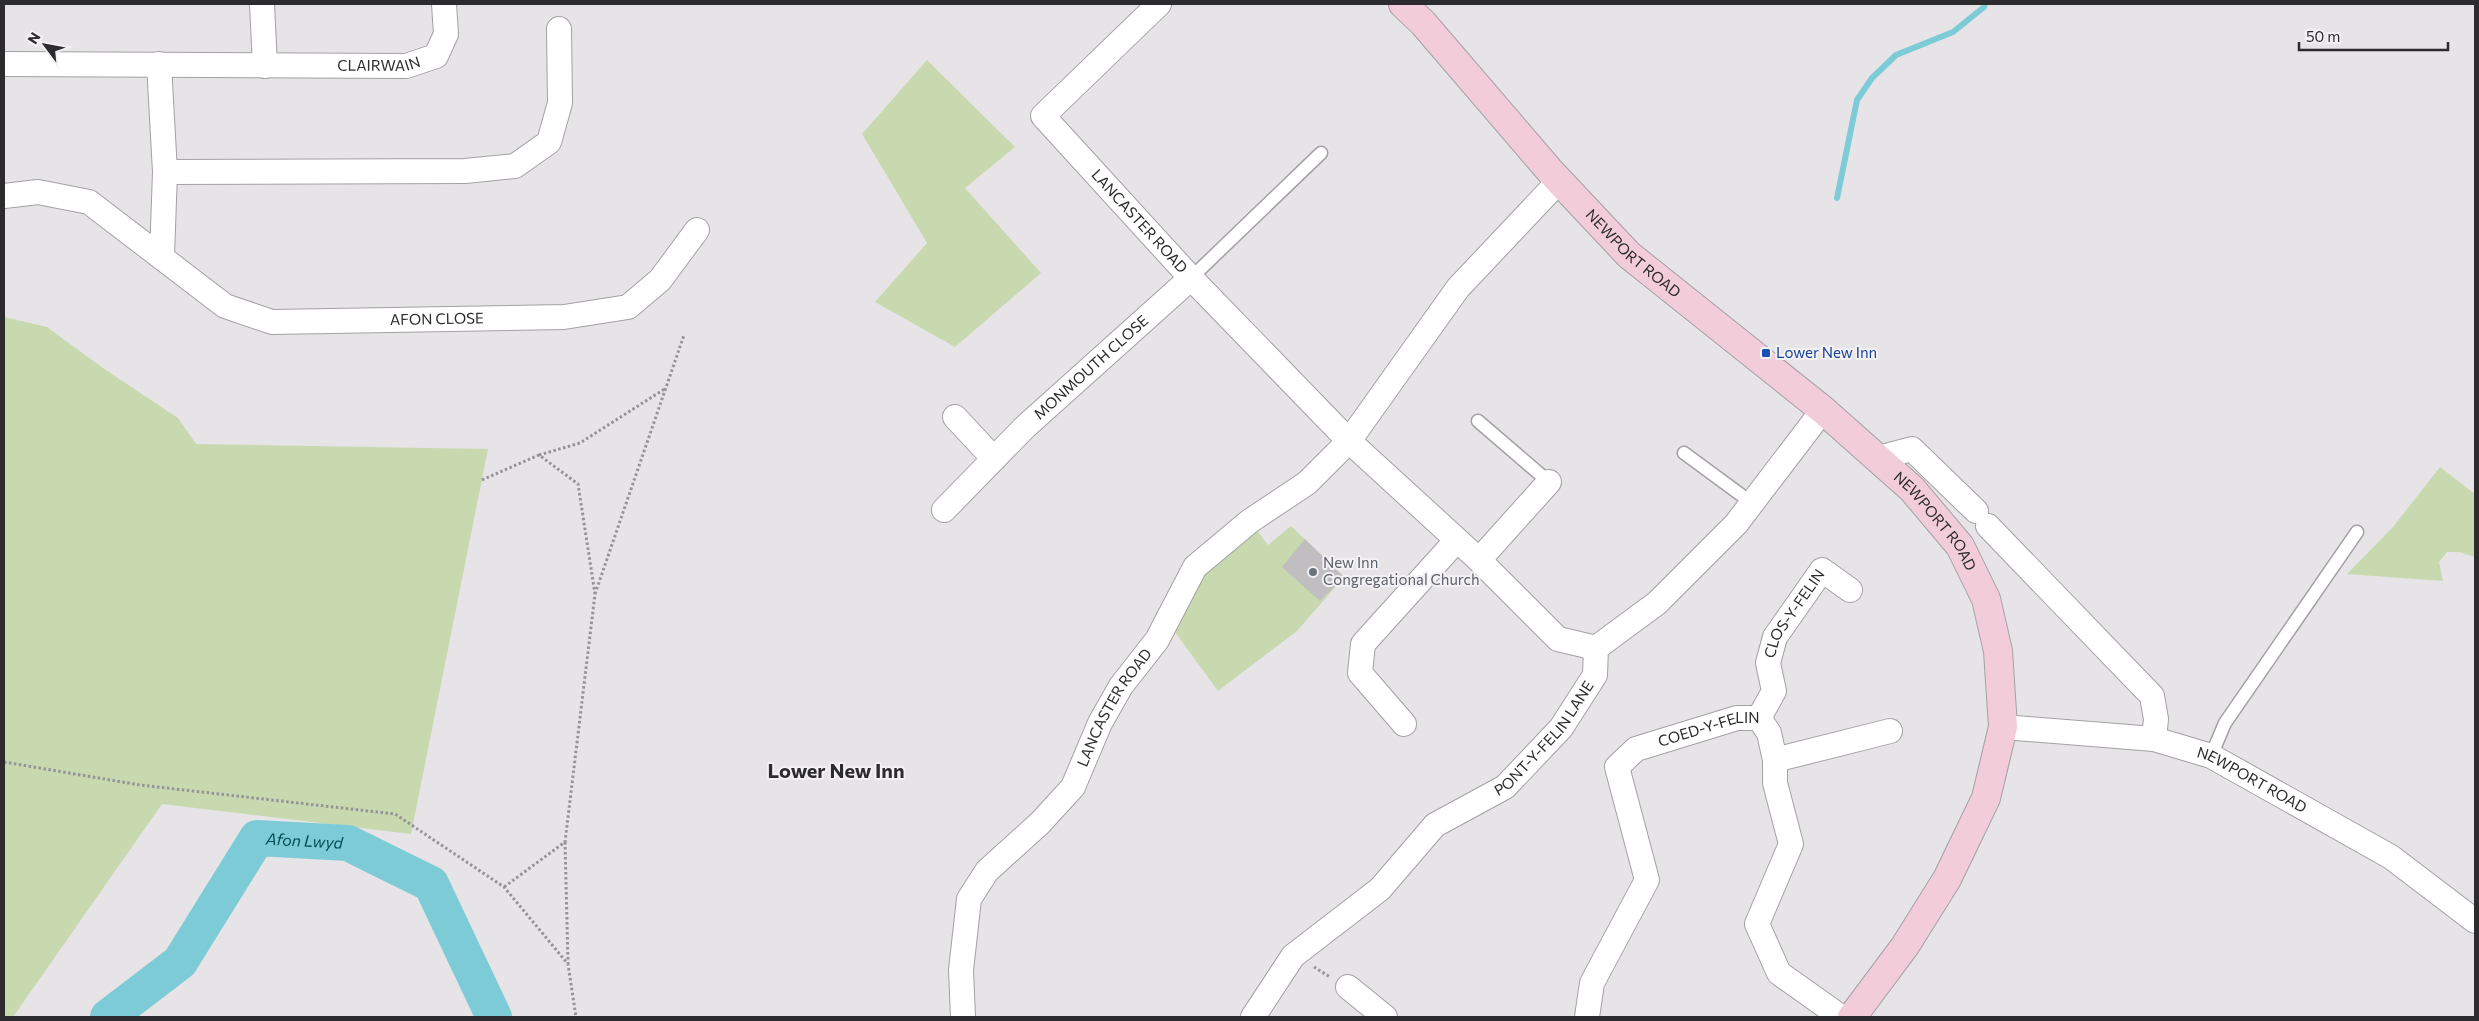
<svg xmlns="http://www.w3.org/2000/svg" width="2479" height="1021" font-family="Commissioner,sans-serif">
<rect width="100%" height="100%" fill="#e6e4e7"/>
<path fill="#c8d9b0" d="M927 60 1015 147 965 188 1041 273 955 347 875 302 927 243 862 134Z
M4 317 47 327 103 368 178 418 196 444 488 449 411 834 162 804 13 1017H4Z
M2440 467 2475 494V557L2459 552H2447L2439 562 2443 581 2347 574 2393 527Z
M1250 521 1268 545 1291 526 1344 577 1297 631 1218 691 1167 621 1195 567Z"/>
<g fill="none" stroke-linecap="round" stroke-linejoin="round">
<path stroke="#7dcbd6" stroke-width="6" d="M1837 198 1857 100 1872 78 1896 55 1953 32 1984 7 1985 4"/>
<path stroke="#7dcbd6" stroke-width="36" id="s1" d="M108 1017 180 962 257 838 348 843 431 884 494 1017"/>
</g>
<path fill="#c0bec0" d="M1305 539 1344 577 1320 601 1282 567Z"/>
<g fill="none" stroke-linecap="round" stroke-linejoin="round">
<defs>
<path id="lane" d="M1191 278 1321 153
M1478 421 1549 482
M1684 453 1752 503
M2211 756 2225 723 2357 532"/>
<g id="street">
<path d="M262 4 265 66"/>
<path id="s2" d="M1159 4 1043 116 1191 278 1349 441 1479 560 1558 639 1596 648"/>
<path id="s3" d="M4 64 406 66 436 56 446 34 444 4"/>
<path d="M159 64 165 172"/>
<path id="s4" d="M4 196 38 192 89 202 225 306 272 322 564 317 628 307 660 280 697 230"/>
<path d="M162 256 165 172 465 171 515 166 549 142 560 103 559 29"/>
<path d="M955 417 994 459"/>
<path d="M1878 458 1912 449 1976 511"/>
<path id="s5" d="M944 510 1025 427 1191 278"/>
<path d="M1988 526 2152 696 2156 719 2154 739"/>
<path d="M1479 560 1549 482"/>
<path d="M1759 718 1769 733 1775 760V783L1791 844 1757 924 1779 973 1841 1017"/>
<path id="s6" d="M1759 718 1774 691 1768 663 1775 637 1822 570 1850 590"/>
<path d="M1404 724 1360 673 1363 644 1456 541"/>
<path id="s7" d="M2003 727 2154 739 2211 756 2391 857 2475 921"/>
<path d="M1775 760 1890 731"/>
<path d="M1348 987 1385 1017"/>
<path id="s8" d="M963 1017 961 970 969 899 987 871 1040 823 1073 787 1100 723 1121 686 1157 640 1195 567 1250 521 1307 483 1349 441 1458 288 1559 181"/>
<path id="s9" d="M1253 1017 1293 956 1380 889 1435 825 1505 787 1561 728 1595 675 1596 648 1657 603 1736 524 1823 410"/>
<path id="s10" d="M1587 1017 1592 983 1647 880 1617 767 1636 749 1737 718H1759"/>
</g>
<g id="secondary">
<path id="s11" d="M1403 4 1423 23 1550 171 1629 255 1823 410 1912 489 1960 546 1986 599 1998 651 2003 727 1986 798 1947 879 1905 946 1852 1017"/>
</g>
</defs>
<use href="#lane" stroke="#a3a1a3" stroke-width="15"/>
<use href="#street" stroke="#a3a1a3" stroke-width="26"/>
<use href="#secondary" stroke="#a3a1a3" stroke-width="30"/>
<path stroke="#959396" stroke-width="3" stroke-dasharray="2.5 2.5" stroke-linecap="butt" d="M539 455 580 443 666 388
M482 480 539 455 578 484 595 594 565 842 504 887
M595 594 684 335
M4 762 140 785 395 814 504 887 568 964 576 1017
M565 842 568 963
M1314 967 1330 977"/>
<use href="#lane" stroke="#fff" stroke-width="12"/>
<use href="#street" stroke="#fff" stroke-width="24"/>
<use href="#secondary" stroke="#f2ccd8" stroke-width="28"/>
</g>
<rect fill="#1a4fb4" stroke="#f4f1f4" stroke-width="2" x="1761" y="348" width="10" height="10" rx="2.5"/>
<circle fill="#6b7280" stroke="#f4f1f4" stroke-width="2" cx="1313" cy="572" r="5"/>
<g text-anchor="middle" stroke-width="4" stroke-linejoin="round" paint-order="stroke">
<g font-size="15" fill="#2c2b2d" stroke="#f4f1f4">
<text dy="5" stroke="none"><textPath href="#s3" startOffset="375">CLAIRWAIN</textPath></text>
<text dy="5" stroke="none"><textPath href="#s2" startOffset="304">LANCASTER ROAD</textPath></text>
<text dy="5" stroke="none"><textPath href="#s11" startOffset="340">NEWPORT ROAD</textPath></text>
<text dy="5" stroke="none"><textPath href="#s4" startOffset="472">AFON CLOSE</textPath></text>
<text dy="5" stroke="none"><textPath href="#s5" startOffset="205">MONMOUTH CLOSE</textPath></text>
<text dy="5" stroke="none"><textPath href="#s11" startOffset="745">NEWPORT ROAD</textPath></text>
<text dy="5" stroke="none"><textPath href="#s6" startOffset="116">CLOS-Y-FELIN</textPath></text>
<text dy="5" stroke="none"><textPath href="#s8" startOffset="362">LANCASTER ROAD</textPath></text>
<text dy="5" stroke="none"><textPath href="#s10" startOffset="370">COED-Y-FELIN</textPath></text>
<text dy="5" stroke="none"><textPath href="#s9" startOffset="409">PONT-Y-FELIN LANE</textPath></text>
<text dy="5" stroke="none"><textPath href="#s7" startOffset="258">NEWPORT ROAD</textPath></text>
</g>
<g font-size="15" fill="#164399" stroke="#f4f1f4" text-anchor="start">
<text x="1776" y="358">Lower New Inn</text>
</g>
<g font-size="15" fill="#5b616d" stroke="#f4f1f4" text-anchor="start">
<text x="1323" y="568">New Inn<tspan x="1323" dy="17">Congregational Church</tspan></text>
</g>
<g font-size="16" font-style="italic" fill="#004c54" stroke="#f4f1f4">
<text dy="6" stroke="none"><textPath href="#s1" startOffset="284">Afon Lwyd</textPath></text>
</g>
<g font-size="20" font-weight="bold" fill="#2c2b2d" stroke="#f4f1f4">
<text x="836" y="778">Lower New Inn</text>
</g>
</g>
<rect width="2479" height="1021" fill="none" stroke="#2c2b2d" stroke-width="10"/>
<g transform="translate(45 45) rotate(302)" stroke="#f4f1f4" stroke-width="4" paint-order="stroke">
<path d="M0-4L9 19L0 12L-9 19Z" fill="#2c2b2d"/>
<text y="-8" font-size="14" font-weight="bold" text-anchor="middle" fill="#2c2b2d">N</text>
</g>
<path d="M2299 42v8h149v-8" fill="none" stroke="#2c2b2d" stroke-width="2.5"/>
<text x="2306" y="42" font-size="15" fill="#2c2b2d" stroke="#f4f1f4" stroke-width="4" paint-order="stroke">50 m</text>
</svg>
